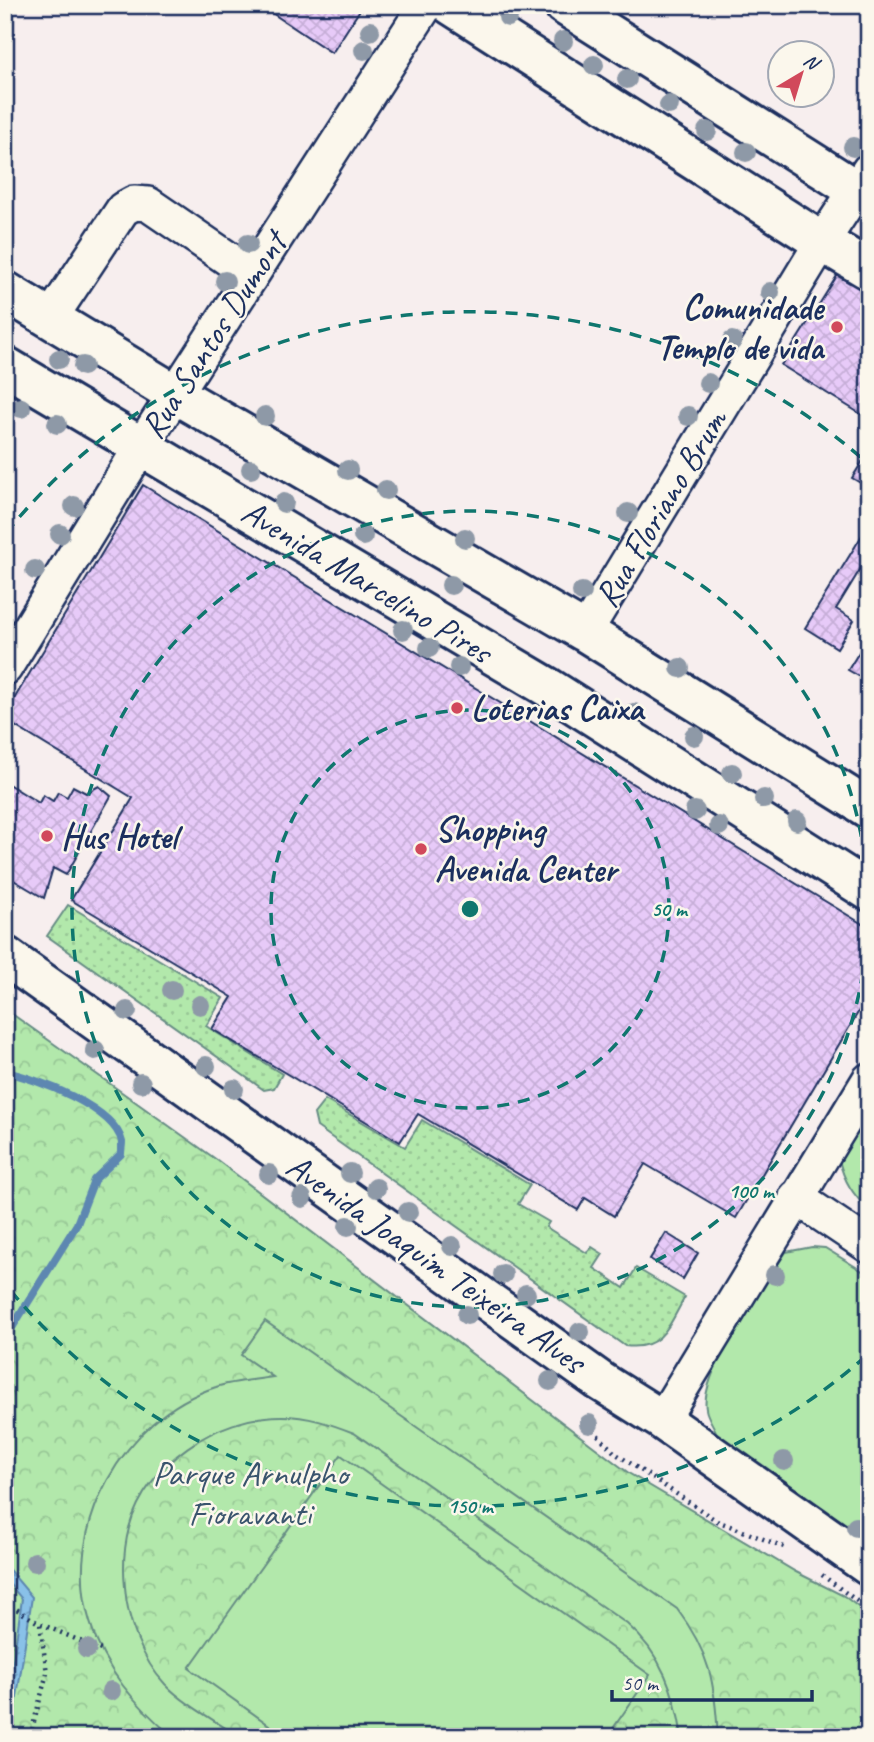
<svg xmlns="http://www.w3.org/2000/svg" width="874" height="1742" font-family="Caveat,sans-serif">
<defs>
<pattern id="grass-dots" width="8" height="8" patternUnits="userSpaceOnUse" patternTransform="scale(1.75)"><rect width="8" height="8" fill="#b2e8ab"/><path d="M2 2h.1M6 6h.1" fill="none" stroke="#98c796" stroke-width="1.8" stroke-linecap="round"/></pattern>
<pattern id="park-crowns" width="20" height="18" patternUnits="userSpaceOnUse" patternTransform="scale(1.75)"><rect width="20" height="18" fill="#b2e8ab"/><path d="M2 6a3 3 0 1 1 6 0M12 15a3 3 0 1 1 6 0" fill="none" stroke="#98c796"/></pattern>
<pattern id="water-ripples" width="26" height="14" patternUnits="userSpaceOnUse" patternTransform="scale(1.75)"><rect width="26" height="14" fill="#89c1e8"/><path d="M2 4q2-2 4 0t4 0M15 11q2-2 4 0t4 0" fill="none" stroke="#6f9dbf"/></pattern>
<pattern id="building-cross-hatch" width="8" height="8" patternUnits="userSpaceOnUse" patternTransform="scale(1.75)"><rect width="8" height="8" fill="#e7caf8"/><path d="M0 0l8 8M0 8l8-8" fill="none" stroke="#c6aed7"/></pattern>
</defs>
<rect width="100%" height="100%" fill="#f7eeee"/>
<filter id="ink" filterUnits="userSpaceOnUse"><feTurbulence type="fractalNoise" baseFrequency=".0143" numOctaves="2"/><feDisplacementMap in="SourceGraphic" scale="14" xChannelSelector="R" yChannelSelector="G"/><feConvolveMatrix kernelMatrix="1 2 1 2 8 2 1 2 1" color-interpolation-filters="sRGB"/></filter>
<g filter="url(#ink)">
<path fill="url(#grass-dots)" stroke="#668c84" stroke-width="2" d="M68 905 223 998 206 1026 282 1074 274 1088 264 1090 47 936Z
M325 1100 405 1147 422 1120 530 1185 518 1204 549 1222 546 1227 587 1253 592 1247 603 1254 594 1268 624 1288 636 1268 685 1297C669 1325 662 1351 625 1346L317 1127 314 1114Z"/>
<path fill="url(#park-crowns)" stroke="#668c84" stroke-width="2" d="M5 1009 217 1160 630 1474 796 1572 844 1596 869 1615V1737H5Z"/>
<path fill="#b2e8ab" stroke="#668c84" stroke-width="2" d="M869 1114V1210C853 1195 844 1181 839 1160Z
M812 1247 825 1248 869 1275V1541L717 1434C714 1426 707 1417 706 1409 699 1373 765 1285 786 1252Z
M265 1321 677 1609C710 1653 715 1683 718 1737H682C675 1693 662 1654 627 1624L354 1433C331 1424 308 1416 282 1416 217 1416 146 1463 129 1528 124 1547 123 1568 125 1587 127 1619 142 1660 165 1684 185 1705 215 1720 239 1737H173C136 1705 104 1670 90 1622 61 1528 123 1417 216 1387 233 1381 255 1380 273 1377L241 1355Z
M341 1455 650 1675 607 1737H286L189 1668Z"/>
<path fill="url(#water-ripples)" stroke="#5d87b1" stroke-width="2" d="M5 1565 32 1597 11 1737H5V1717L22 1599 5 1579Z"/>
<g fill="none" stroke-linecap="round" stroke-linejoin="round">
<path stroke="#5d87b1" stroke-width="8" d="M5 1072C36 1078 115 1108 122 1142 122 1146 121 1150 121 1154L94 1180 77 1224 5 1339"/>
</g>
<path fill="url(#building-cross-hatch)" stroke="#1b2f5e" stroke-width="2" d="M260 5H363L332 53Z
M840 271 869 289V419L781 365Z
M869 451V488L852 478Z
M143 485 869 928V994L736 1218 645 1164 614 1216 585 1198 578 1210 418 1114 400 1142 212 1029 232 997 71 900 133 798 5 720V714Z
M869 524V555L836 609 854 620 837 648 805 628Z
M869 636V682L848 670Z
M5 782 39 803 43 795 53 801 58 792 67 797 73 786 86 793 99 786 111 796 66 875 53 868 44 898 5 875Z
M666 1233 698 1253 683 1279 650 1259Z"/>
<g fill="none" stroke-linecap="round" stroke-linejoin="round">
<defs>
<path id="minor" d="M50 319 123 209 134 203 148 204 252 275
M585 632 822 242 869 170
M5 668 141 447 426 5
M796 1197 869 1246
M662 1420 869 1080"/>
<path id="major" d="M451 5 822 242 869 270
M564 5 869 198
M5 291 175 394 585 632 869 809
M5 366 549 688 869 891
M5 956 600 1381 662 1420 869 1566"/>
</defs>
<use href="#minor" stroke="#1b2f5e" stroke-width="38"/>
<use href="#major" stroke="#1b2f5e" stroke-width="44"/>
<path stroke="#1b2f5e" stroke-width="4.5" stroke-dasharray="2 5" stroke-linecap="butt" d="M593 1430 615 1453 717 1521 784 1547
M822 1575 869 1610
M5 1602 40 1624 47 1673 30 1737
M41 1624 101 1650"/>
<use href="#minor" stroke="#fbf7ec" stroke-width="33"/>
<use href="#major" stroke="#fbf7ec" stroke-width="38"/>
</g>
<g fill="#8e99a7">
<circle cx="508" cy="17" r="10"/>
<circle cx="370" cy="31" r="10"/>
<circle cx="563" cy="41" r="10"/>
<circle cx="364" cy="50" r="10"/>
<circle cx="594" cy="65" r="10"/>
<circle cx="627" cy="79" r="10"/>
<circle cx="669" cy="105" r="10"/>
<circle cx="707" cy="131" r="10"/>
<circle cx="853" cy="147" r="10"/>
<circle cx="746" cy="152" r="10"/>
<circle cx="248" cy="244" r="10"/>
<circle cx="225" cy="281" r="10"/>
<circle cx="770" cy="292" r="10"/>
<circle cx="732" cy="341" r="10"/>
<circle cx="59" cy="359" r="10"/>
<circle cx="83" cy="366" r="10"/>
<circle cx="708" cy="383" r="10"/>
<circle cx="21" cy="408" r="10"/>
<circle cx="265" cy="416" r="10"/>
<circle cx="688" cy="416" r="10"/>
<circle cx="57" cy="424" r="10"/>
<circle cx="251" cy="469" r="10"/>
<circle cx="348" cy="470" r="10"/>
<circle cx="386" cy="490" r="10"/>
<circle cx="284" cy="503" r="10"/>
<circle cx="74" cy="506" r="10"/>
<circle cx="628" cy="513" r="10"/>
<circle cx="60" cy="534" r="10"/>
<circle cx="363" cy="536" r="10"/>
<circle cx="465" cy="538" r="10"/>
<circle cx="35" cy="570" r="10"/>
<circle cx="451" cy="585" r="10"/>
<circle cx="582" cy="592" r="10"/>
<circle cx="403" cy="630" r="10"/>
<circle cx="429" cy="648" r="10"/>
<circle cx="459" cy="667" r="10"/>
<circle cx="680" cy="668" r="10"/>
<circle cx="634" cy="713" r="10"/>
<circle cx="694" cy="736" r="10"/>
<circle cx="732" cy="773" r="10"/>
<circle cx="764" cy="799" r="10"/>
<circle cx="695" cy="811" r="10"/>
<circle cx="797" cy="821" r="10"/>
<circle cx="719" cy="826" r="10"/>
<circle cx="172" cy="990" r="10"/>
<circle cx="200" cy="1005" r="10"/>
<circle cx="127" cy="1011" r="10"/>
<circle cx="95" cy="1050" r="10"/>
<circle cx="206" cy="1066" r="10"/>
<circle cx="141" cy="1083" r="10"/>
<circle cx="234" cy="1089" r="10"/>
<circle cx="350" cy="1173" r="10"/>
<circle cx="269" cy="1174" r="10"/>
<circle cx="376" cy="1188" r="10"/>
<circle cx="302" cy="1198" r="10"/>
<circle cx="408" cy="1212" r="10"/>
<circle cx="348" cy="1226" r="10"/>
<circle cx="452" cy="1246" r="10"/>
<circle cx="503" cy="1274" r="10"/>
<circle cx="775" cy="1275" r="10"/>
<circle cx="526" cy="1294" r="10"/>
<circle cx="467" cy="1315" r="10"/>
<circle cx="580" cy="1332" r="10"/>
<circle cx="550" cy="1381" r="10"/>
<circle cx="589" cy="1424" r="10"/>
<circle cx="784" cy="1461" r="10"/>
<circle cx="856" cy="1527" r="10"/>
<circle cx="35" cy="1562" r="10"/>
<circle cx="87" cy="1649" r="10"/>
<circle cx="111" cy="1691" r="10"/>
</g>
</g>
<g fill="none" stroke="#0f766e" stroke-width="3.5" stroke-dasharray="12 9">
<circle cx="470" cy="909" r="199"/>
<circle cx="470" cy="909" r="398"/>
<path d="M866 1356A597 597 0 0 1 6 1285M6 533A597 597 0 0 1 866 462"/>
</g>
<g fill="#d1495b" stroke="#fbf7ec" stroke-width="2.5">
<circle cx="837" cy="327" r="7"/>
<circle cx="457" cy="708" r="7"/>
<circle cx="47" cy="836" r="7"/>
<circle cx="421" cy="849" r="7"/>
</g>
<g text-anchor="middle" stroke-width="5" stroke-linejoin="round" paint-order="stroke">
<g font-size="35" font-weight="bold" fill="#1b2f5e" stroke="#fbf7ec" text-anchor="start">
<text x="823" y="319" text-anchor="end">Comunidade<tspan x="823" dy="40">Templo de vida</tspan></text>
<text x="471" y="720">Loterias Caixa</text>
<text x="435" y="841">Shopping<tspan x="435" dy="40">Avenida Center</tspan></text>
<text x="61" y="848">Hus Hotel</text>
</g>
<g font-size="35" fill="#1b2f5e" stroke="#fbf7ec">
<text transform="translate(213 335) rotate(-57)" y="12">Rua Santos Dumont</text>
<text transform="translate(660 508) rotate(-59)" y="12">Rua Floriano Brum</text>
<text transform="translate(367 581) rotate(31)" y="12">Avenida Marcelino Pires</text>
<text transform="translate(436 1263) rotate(35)" y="12">Avenida Joaquim Teixeira Alves</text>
</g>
<g font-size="35" fill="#39546d" stroke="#fbf7ec">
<text x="250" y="1485">Parque Arnulpho<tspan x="250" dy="40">Fioravanti</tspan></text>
</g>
</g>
<circle cx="470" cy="909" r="10" fill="#0f766e" stroke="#fbf7ec" stroke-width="3.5"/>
<g font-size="21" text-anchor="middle" font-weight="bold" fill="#0f766e" stroke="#fbf7ec" stroke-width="5" stroke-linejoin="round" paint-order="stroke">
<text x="669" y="916">50 m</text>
<text x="751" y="1198">100 m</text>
<text x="470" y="1513">150 m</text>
</g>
<rect width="874" height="1742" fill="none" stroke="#fbf7ec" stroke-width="28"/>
<rect x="14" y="14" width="846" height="1714" fill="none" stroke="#1b2f5e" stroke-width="2.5" filter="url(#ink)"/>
<g transform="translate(801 74) rotate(38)"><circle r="33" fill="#fbf7ec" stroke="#a1a7b3" stroke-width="2"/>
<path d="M0-5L12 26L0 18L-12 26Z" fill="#d1495b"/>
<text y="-10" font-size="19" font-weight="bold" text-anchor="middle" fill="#1b2f5e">N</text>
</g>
<path d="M612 1690v10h200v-10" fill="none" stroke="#1b2f5e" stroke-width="3.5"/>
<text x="622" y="1690" font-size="21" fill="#1b2f5e" stroke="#fbf7ec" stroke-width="5" paint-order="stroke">50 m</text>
</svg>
